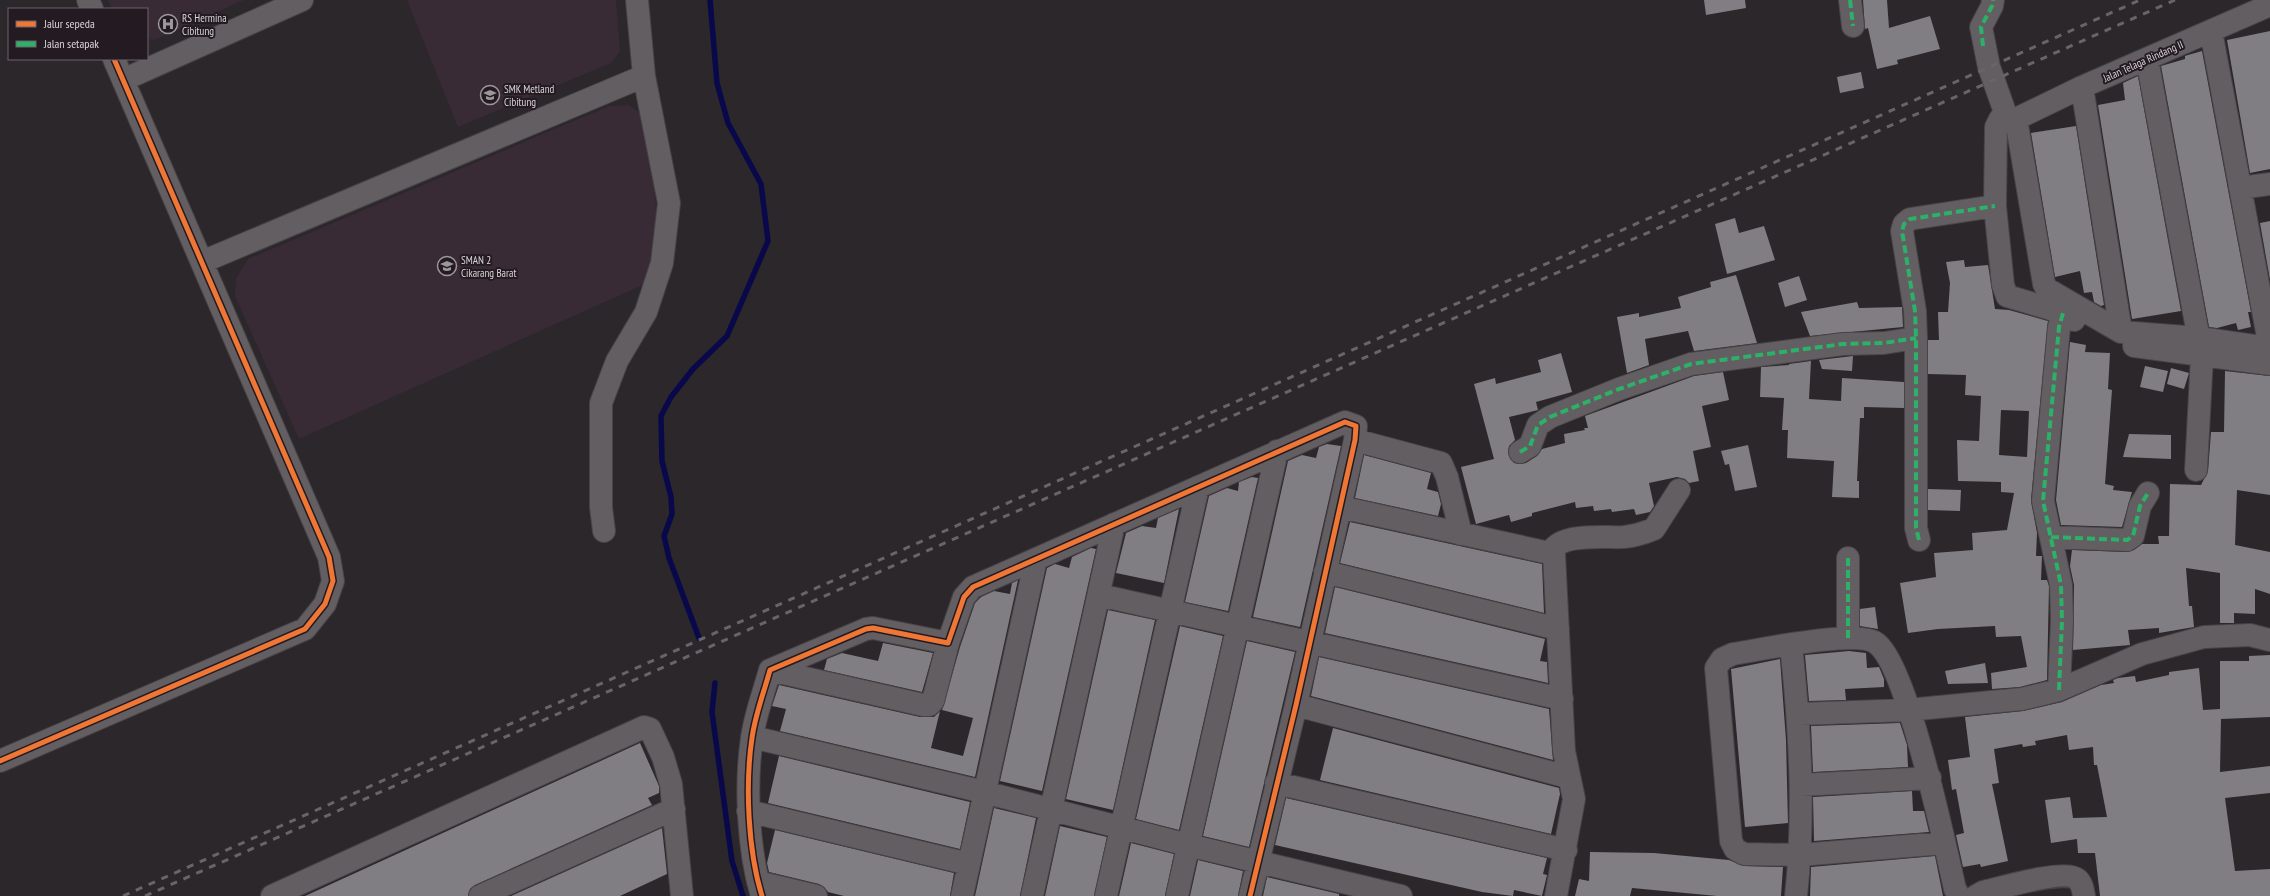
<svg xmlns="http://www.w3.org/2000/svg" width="2270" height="896" font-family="'PT Sans Narrow',sans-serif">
<rect width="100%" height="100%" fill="#2b272b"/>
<path fill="#382b35" d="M108 0H244L154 40 147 39V9H112Z
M407 0H616L620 51 611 63 458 127Z
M629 105 641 114 651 155 657 215 651 273 645 284 299 439 235 296 236 278 248 259 609 106Z"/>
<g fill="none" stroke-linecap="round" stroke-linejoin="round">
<path stroke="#09084b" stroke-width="5.5" d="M699 638 669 558 664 536 672 514 671 497 662 461 661 416 671 397 693 369 727 336 768 241 761 184 728 123 717 83 710 0
M715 683 712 712 732 861 743 896"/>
</g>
<path fill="#807e82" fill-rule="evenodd" d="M1704 0H1745L1746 8 1706 15Z
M1863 0H1887L1889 28 1930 16 1940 49 1897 60 1898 64 1877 69 1868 28 1865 29Z
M2270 31V169L2250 173 2227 40Z
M2202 51 2251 312H2248L2251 327 2238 330 2236 323 2217 328 2209 327 2161 66 2185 59V56L2188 55Z
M1861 72 1864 88 1840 93 1837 77Z
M2138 76 2181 311 2132 319 2098 105 2125 100 2123 83Z
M2076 126 2104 305 2101 306 2094 302 2092 292 2084 293 2080 271 2055 277 2031 133Z
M1735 218 1739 233 1764 226 1775 260 1727 274 1715 224Z
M2270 221V280L2260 223Z
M1964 260 1965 267 1988 265 1995 309 2009 310 2048 321 2031 500 2037 533 2036 556H2042L2041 580H2047L2049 586 2047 680 2020 687 1992 689 1991 673 2027 667 2021 636 1996 637 1995 626 1938 629 1908 633 1900 583 1936 577 1934 553 1973 550 1972 533 2007 530 2014 493 2001 492V482L1958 481 1957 440 1979 441 1981 396 1965 395 1966 375 1928 374V340H1939L1938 312H1948L1950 283 1946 262ZM2001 410 2029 411 2027 457 1999 455Z
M1736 275 1757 343 1694 351 1688 331 1645 339 1649 365 1627 373 1617 317 1639 313V317L1681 308 1678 297 1711 287 1710 282Z
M1799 276 1807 300 1785 307 1778 283Z
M1857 302 1859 308 1902 307 1903 327 1810 336 1801 312Z
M2070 342 2086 345 2085 352 2110 353 2108 389 2112 390 2105 484 2114 486 2113 490 2132 492 2122 527 2061 525 2056 500Z
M1561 353 1572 392 1536 402 1538 410 1509 417 1515 440 1509 446 1508 453 1514 463 1520 464 1526 463 1537 456 1542 449 1565 443 1564 434 1585 430 1584 428H1588L1585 416 1694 376 1723 372 1729 400 1702 406 1711 447 1693 451 1699 481 1689 483 1685 479 1677 477 1649 483 1654 506 1650 512 1636 515 1634 509 1612 512 1611 509 1594 511 1593 506 1576 508 1575 502 1532 513V516L1511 522 1509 515 1476 524 1461 467 1494 459 1474 384 1495 378 1496 384 1541 372 1538 360Z
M1853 356 1852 371 1822 369 1819 360Z
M1811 361 1809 399 1841 401 1842 378 1904 382V408L1864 407V418H1860L1857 481H1859V498L1832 497 1834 461 1787 458 1788 430H1782L1784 398 1760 397 1761 367 1789 365V364Z
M2145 366 2168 371 2163 392 2140 387Z
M2171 368 2189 373 2184 389 2167 384Z
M2225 371 2270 376V495L2237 490 2235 545 2270 552V594L2255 589V614L2234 613V623H2220V573L2186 568 2189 606H2192L2194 627 2159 633V628L2128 630 2130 645 2073 650 2074 585 2070 566 2072 550 2127 552 2134 550 2142 544H2159L2158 536H2169L2170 484 2201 485 2208 471 2211 432H2224Z
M2129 434 2171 435V459L2123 457Z
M1327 444 1341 446 1300 627 1253 617 1288 461 1302 455 1316 458 1319 447Z
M1748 445 1757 487 1735 491 1729 464 1725 465 1721 451Z
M1364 455 1431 473 1427 489 1438 492 1441 504 1438 516 1355 498Z
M1252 477 1258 478 1228 611 1185 602 1209 496 1227 488 1238 491 1239 482Z
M1928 489 1961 490 1960 511 1928 510Z
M1179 509 1164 583 1116 573 1126 533 1142 526 1156 528 1158 518Z
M1350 522 1542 564 1544 613 1340 563Z
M1091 548 1096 549 1042 791 1000 781 1047 568 1055 564 1069 568 1072 557Z
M1018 580 975 777 780 731 786 709 772 706 779 685 920 717H934L940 711 931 748 963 756 973 718 942 710 960 647 975 603 981 597 994 591 1010 594 1012 583Z
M1335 587 1545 639 1540 661 1547 662 1548 683 1325 633Z
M1875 607 1878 629 1860 626V609Z
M1108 610 1155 620 1113 810 1066 799Z
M1180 626 1223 636 1179 830 1136 819Z
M1247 641 1295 652 1249 847 1203 836Z
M883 643 933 653 922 692 824 670 827 659 842 653 878 661Z
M1849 651 1866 653 1867 668 1879 667 1884 679V687L1845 689 1846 700 1809 701 1805 655Z
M2270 655V717L2221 719 2220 772 2270 766V793L2225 798 2235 871 2270 869V896H2100L2095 853H2078L2077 839 2051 843 2045 800 2070 797 2073 818 2107 817 2097 765H2094L2093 747 2069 750 2067 735 2035 741 2036 745 2023 747 2022 744 1994 749 1999 783 1992 784 2008 861 1981 867 1980 864 1963 867 1956 835 1964 833 1956 789 1952 790 1948 760 1970 757 1965 717 2023 711 2062 702 2101 685 2114 683 2113 680 2118 678 2135 676 2136 682 2169 675V672L2199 668 2203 710 2220 709V661H2249V656Z
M1319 657 1549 709 1553 760 1311 696Z
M1780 659 1786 740 1788 823 1745 827 1731 669Z
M1985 663 1988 683 1948 684 1945 671Z
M1900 723 1907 745 1908 767 1813 772 1811 726Z
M1333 728 1559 788 1560 794 1551 834 1320 780Z
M640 743 659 786V793L648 798 652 805 475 885 470 889 468 896H305Z
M779 756 970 802 960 849 768 803Z
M1912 791 1913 811H1924L1929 832 1814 841 1813 797Z
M1286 798 1547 858 1543 874 1547 875 1542 896 1514 890 1513 896 1482 892 1275 845Z
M994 808 1036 818 1020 896H975Z
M1060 826 1107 837 1094 896H1045Z
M662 828 667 874 620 896H511Z
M775 830 954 873 950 896H844L828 892 824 887 819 884 769 872 767 863Z
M1131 843 1174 854 1165 896H1119Z
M1590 852 1654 853 1729 860 1744 866 1783 867 1781 896H1717L1632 888 1630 896H1575L1579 879 1589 881Z
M1935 856 1943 896H1810L1811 867Z
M1198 860 1243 871 1238 896H1190Z
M1267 877 1339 894V896H1263Z"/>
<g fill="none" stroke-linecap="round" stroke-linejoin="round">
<defs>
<path id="minor" d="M88 0 92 9
M1850 0 1853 26
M1993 0 1992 6 1981 27 1989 67 2006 115 2000 119 1996 127 1995 206 2003 285 2007 296 2054 310 2074 320
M2270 5 2082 87 2016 119 2044 284 2047 289 2121 332 2199 338 2270 348
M2211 31 2270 348
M2147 59 2202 356 2196 470
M123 80 302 0
M2082 87 2121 332
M2240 188 2270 184
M202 262 644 76
M2134 346 2270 364
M1355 440 1441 463 1447 477 1461 534
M1520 452 1530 446 1538 425 1550 417 1619 389 1691 364 1843 344 1884 343 1916 338
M1340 507 1554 554 1564 751 1574 799 1556 896
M604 531 601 507V403L617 361 646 312 662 263 669 203 644 76 637 0
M2051 537 2127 540 2133 536 2140 506 2148 493
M1919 540 1916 528V338L1915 311 1902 231 1904 224 1910 219 1995 206
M1554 554V548C1566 533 1606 538 1624 537 1634 536 1644 533 1654 529L1679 490
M1325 572 1558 629
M1099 595 1562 699
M1848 638V558
M1791 645C1800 729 1805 812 1796 896
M770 670 923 705H929L933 701 948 643
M2059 690 2062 621 2061 585 2043 501 2059 327 2063 313
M1296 705 1568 777
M1799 714 1908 710 2022 699 2059 690 2142 654 2204 637 2250 635 2270 640
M752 737 984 792 1188 845 1401 896
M0 761 305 629 325 604 333 581 329 557 114 59
M1276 783 1566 850
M1801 785 1930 778
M748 811 969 864
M1944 843 1800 855 1744 854 1735 849 1731 841 1716 668 1722 659 1733 654C1760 650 1856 629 1876 643 1907 664 1945 846 1955 889L1959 896
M758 882 816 896
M272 896 644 727 650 729 663 757 671 784 682 896
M480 896 674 809
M762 896C748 851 745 785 752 738 755 715 764 692 770 670L866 629 873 628 948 643 964 597 973 587 1345 422 1356 426 1355 440 1296 705 1250 896
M962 896 1036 559
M1032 896 1114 524
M1106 896 1198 487
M1177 896 1277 451
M1976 896 1983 892C2000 888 2065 869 2077 879 2082 883 2083 890 2084 896"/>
</defs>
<use href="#minor" stroke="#474346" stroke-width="24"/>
<use href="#minor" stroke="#625e61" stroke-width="22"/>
<path stroke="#676567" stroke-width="3" stroke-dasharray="7 7" stroke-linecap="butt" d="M123 896 2140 0
M145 896 2175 0"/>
<path stroke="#2db169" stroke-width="4" stroke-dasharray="8 4" stroke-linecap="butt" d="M1850 0 1853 26
M1983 46 1981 27 1992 6 1993 0
M1520 452 1530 446 1538 425 1550 417 1619 389 1691 364 1843 344 1884 343 1916 338
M2051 537 2127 540 2133 536 2140 506 2148 493
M1919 540 1916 528V338L1915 311 1902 231 1904 224 1910 219 1995 206
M1848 638V558
M2059 690 2062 621 2061 585 2043 501 2059 327 2063 313"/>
<defs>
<path id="cycleway" d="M0 761 305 629 325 604 333 581 329 557 114 59
M762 896C748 851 745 785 752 738 755 715 764 692 770 670L866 629 873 628 948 643 964 597 973 587 1345 422 1356 426 1355 440 1296 705 1250 896"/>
</defs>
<use href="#cycleway" stroke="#241b22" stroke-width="8"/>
<use href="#cycleway" stroke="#f07635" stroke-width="5"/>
</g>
<defs>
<symbol id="hospital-ring" viewBox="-11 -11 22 22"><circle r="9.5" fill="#241b22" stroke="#9c979b" stroke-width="1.5"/><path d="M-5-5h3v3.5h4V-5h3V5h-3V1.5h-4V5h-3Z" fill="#9c979b"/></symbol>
<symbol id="school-ring" viewBox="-11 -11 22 22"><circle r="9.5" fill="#241b22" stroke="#9c979b" stroke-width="1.5"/><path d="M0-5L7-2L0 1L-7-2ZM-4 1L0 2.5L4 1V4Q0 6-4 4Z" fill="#9c979b"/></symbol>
</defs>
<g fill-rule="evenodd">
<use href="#hospital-ring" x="157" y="13" width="22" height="22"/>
<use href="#school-ring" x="479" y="84" width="22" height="22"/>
<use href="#school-ring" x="436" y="255" width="22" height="22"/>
</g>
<g text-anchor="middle" stroke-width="4" stroke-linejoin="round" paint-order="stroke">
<g font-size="11" fill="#d9d4d8" stroke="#241b22" text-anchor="start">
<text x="182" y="22">RS Hermina<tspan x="182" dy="13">Cibitung</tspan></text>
<text x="504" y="93">SMK Metland<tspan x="504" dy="13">Cibitung</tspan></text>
<text x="461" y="264">SMAN 2<tspan x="461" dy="13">Cikarang Barat</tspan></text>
</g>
<g font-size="11" fill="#d9d4d8" stroke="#241b22">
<text transform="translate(2143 61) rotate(-24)" y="4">Jalan Telaga Rindang II</text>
</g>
</g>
<rect x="8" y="8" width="140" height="52" fill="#241b22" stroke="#6c656b"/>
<rect x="16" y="21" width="20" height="6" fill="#f07635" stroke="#6c656b"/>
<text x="44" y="28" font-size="12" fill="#d9d4d8">Jalur sepeda</text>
<rect x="16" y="41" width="20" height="6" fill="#2db169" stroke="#6c656b"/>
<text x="44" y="48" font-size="12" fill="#d9d4d8">Jalan setapak</text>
</svg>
